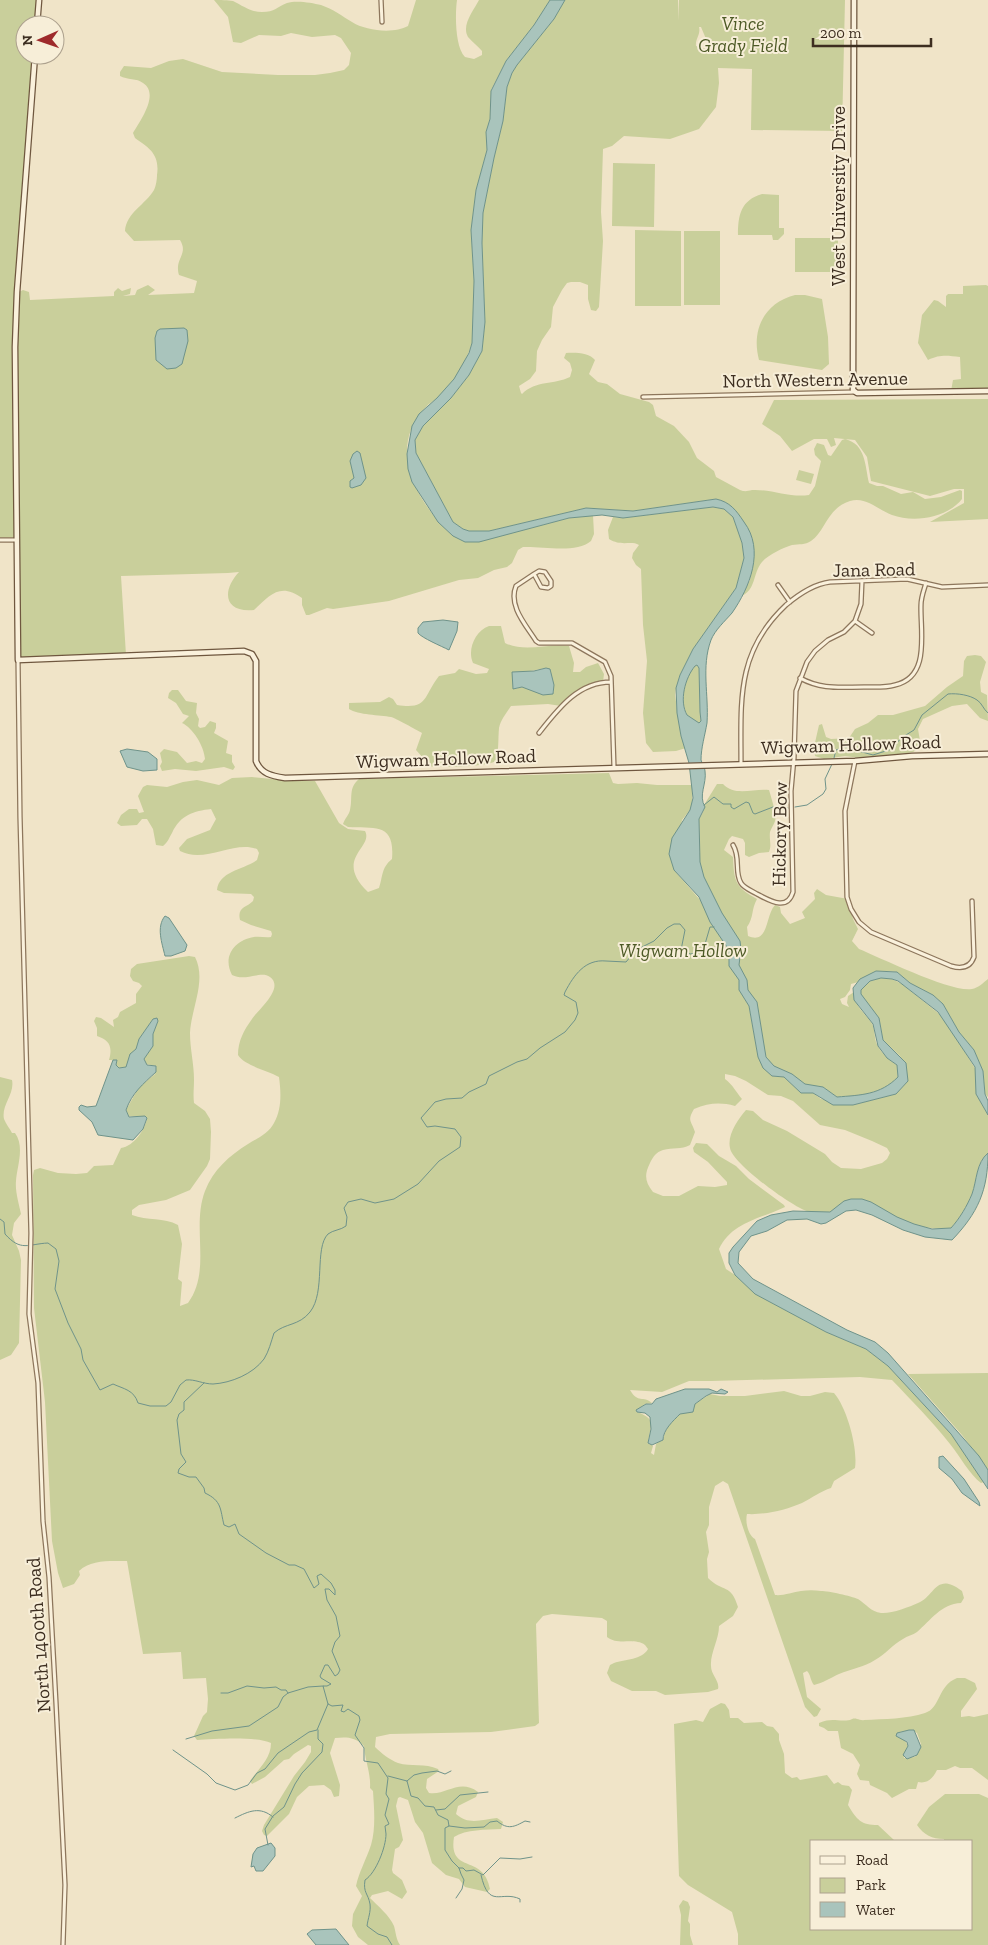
<svg xmlns="http://www.w3.org/2000/svg" width="988" height="1945" font-family="'Zilla Slab',serif">
<rect width="100%" height="100%" fill="#f0e4c8"/>
<path fill="#c9cf9b" fill-rule="evenodd" d="M0 0H39L37 25H25V55H35L17 300H20L18 294 19 292 23 290 29 292 30 300 114 296V292L118 288 122 291 131 288 130 294 123 296 135 295 137 290 148 285 155 290 148 295 194 293 197 281 179 275C174 258 189 255 180 240L134 241 125 231C126 213 146 204 154 190 156 186 157 179 157 175 160 154 149 148 135 138L133 133C140 121 160 94 143 83 137 78 127 80 120 76V72L124 66 151 68 169 61 183 59 222 72 278 75H315L330 73 344 70 349 65 351 53 341 38 335 35 312 37 291 33 281 36 259 35 241 43 233 42 228 17 214 0C220 0 228 0 233 1 243 6 251 12 262 12 275 12 277 7 287 3 297 0 312 3 321 5 333 9 342 16 352 22 366 31 394 34 408 26L416 0H457C455 14 455 47 465 57L474 59 482 55V51C478 46 472 42 468 37 461 25 474 10 479 0H550L534 25 506 61 491 90 490 119 486 132 487 150 476 190 471 230 474 281 472 343C466 363 453 384 438 398 434 401 429 403 426 407 385 449 418 504 453 536L531 528 569 518 593 515 594 534 591 541C576 554 542 546 523 547L518 550 512 563 507 567 494 570 478 578 459 580 389 601 333 609 327 608 309 615H306L302 605V598C280 582 270 595 254 610 223 613 222 590 239 572L228 573 121 576 126 655 18 660 17 540H0Z
M565 0H678L679 21V0H845L842 131 751 130 752 69 718 68 719 83 716 107 699 129 670 139 624 136 612 146 603 149 601 212 603 241 599 307 596 311 591 310 588 299V285L580 282H571L567 283 562 290 553 307 551 327 542 340 537 351 536 371 530 379 519 386 521 393 522 394C536 380 554 385 570 377L572 370 570 363 564 358 566 353C575 352 590 353 595 360L589 374 598 382 607 384 620 394 649 402 653 405 656 416 674 426 689 442 697 458 714 471 716 477 740 490C745 492 747 491 752 490 771 489 790 498 809 495L815 486 821 461 815 455 814 449 817 443 824 445 828 455 831 456 842 440 845 439C866 444 865 466 869 483L877 486H883L901 494 913 492 925 499 941 497 960 490 962 491V499C947 518 914 523 892 515 878 510 866 496 850 501 827 508 825 532 811 541 805 545 799 544 792 545 783 548 769 554 762 562 753 572 756 591 741 596L750 580 752 537 716 499 633 511 586 508 489 531H469L463 529 453 522 416 453 415 440 423 426 451 398 469 375 482 351 485 322 482 243 483 213 494 158 503 121 507 87 512 73 517 65 554 19ZM699 27H701L712 53 709 50 696 46C695 39 701 34 699 27Z
M613 163 655 164 654 227 612 226Z
M762 194 779 195V228H784V234L778 240H773L772 235H738C738 215 741 200 762 194Z
M635 230 681 231V306H635Z
M684 231H720V305H684Z
M795 238H838V272H795Z
M988 282V391H951L953 380 961 379 960 357C948 356 941 354 928 360L918 343 922 315 934 300 938 301 946 307V296L948 294H963V286L986 285 988 286Z
M795 295H805L822 299 828 337 829 364 822 370 759 360C751 330 764 303 795 295Z
M988 399V519L930 522 964 503V489H954L930 496 871 481 867 457 855 440 834 438 836 445 831 447 827 439H814L792 451 780 436 762 424 774 400Z
M799 470 814 474 811 484 796 480Z
M713 507 724 509 733 517 742 543 744 558 736 588 693 649 680 675 676 688 675 695 681 736 686 748 676 751 653 752 646 743 643 713 647 661 643 625 641 569 636 565 632 558 633 553 639 545C631 540 622 547 609 539L608 530 613 517 623 518Z
M489 626H501L505 643C525 653 548 643 569 646L574 663 573 672H580L586 667 598 663 604 674 603 682 592 684 561 706 548 704 511 706C506 714 501 719 499 728 498 739 499 750 496 761 486 767 439 768 427 766L425 760 416 750 422 733C417 730 395 718 391 717 380 715 358 715 349 709V703L380 702 389 697 393 699 397 705C429 710 423 696 439 676L455 673 459 669 476 674 487 673 489 669 473 663C467 650 475 631 489 626ZM546 668 550 669 554 692H540L522 687 515 689 525 672Z
M975 655 981 656 986 662 980 682 981 692 987 695 988 721 980 718 967 704 952 706 923 719 918 729 921 747 913 752 880 757 860 758 845 756 824 759 815 756 814 747 819 725 822 724 826 737 831 739 849 738 855 729 868 723 878 715H893L925 706 947 687 963 676 964 661 967 656Z
M695 665 699 667 700 712 701 721 699 724 687 715C679 700 685 677 695 665Z
M172 690H178L186 701 197 703 196 713 199 719 198 726 200 728 205 727 210 721 216 723V728L214 733 228 741 226 753 232 755V762L235 767 233 770 224 767 196 771 175 769 162 771 160 766 162 762 160 753 164 749 177 752 187 763 196 761 202 763 205 759C204 746 193 728 182 723L189 716 183 714 176 703 168 698 169 693Z
M609 773 613 783 618 784 637 783 657 785H692V804L690 810 682 820 674 870 701 901 693 853H700L699 819 703 812 704 805 717 784H723C735 797 754 788 769 790 771 797 777 815 775 821 774 825 771 828 770 832 769 840 772 845 769 852L759 853 749 857 745 855V843L743 839 732 836 729 839 724 850 733 857C734 881 735 887 757 899 751 910 754 917 747 927L748 936C769 945 765 916 775 905L780 907 781 913 790 924 805 918 802 912 815 899 814 893 817 889 826 895 848 899 853 919 858 929 852 941 859 949C881 958 952 993 972 989 978 988 983 983 988 979V1097L985 1094 983 1071 974 1050 959 1032 943 1004 933 995 910 983 897 972 890 971H876L858 982 851 984 850 990 845 997 840 999 842 1004 849 1007 847 1003 848 996 854 992C854 1006 864 1012 871 1022 875 1028 874 1035 876 1042 879 1051 889 1060 897 1065L898 1078C880 1095 861 1095 837 1097L823 1087 805 1085 792 1074 776 1068 769 1062 764 1052 757 1002 744 998 749 1006 758 1057 772 1076 784 1077 801 1093H813L821 1099 853 1105 896 1094 908 1081 900 1056 883 1040 879 1018 862 998 860 994 861 990 870 981 881 978 892 979 902 984 943 1017 976 1070V1094L988 1115V1153C976 1163 977 1180 972 1194 967 1206 960 1218 951 1228 922 1232 895 1218 871 1202 850 1207 828 1216 807 1211 792 1207 732 1163 730 1148 727 1135 738 1119 746 1110L753 1111 763 1120 787 1131 825 1154 832 1162 841 1168 861 1169 882 1163 887 1159 890 1153 887 1148 872 1141 845 1130 820 1125 793 1101 781 1096 768 1095 746 1081 735 1076 725 1074V1079C733 1085 736 1092 742 1099L735 1106C720 1102 709 1103 694 1109 687 1121 691 1120 695 1132L690 1145C681 1150 673 1147 663 1150 656 1152 653 1157 650 1163 644 1175 645 1182 653 1192L663 1196H679L698 1186 715 1187 727 1185V1182L708 1162 694 1152 693 1148 696 1143 707 1144 719 1156 736 1166 749 1179 784 1205 785 1207C760 1219 732 1222 719 1249L726 1269 735 1275 756 1294 826 1332 866 1349 888 1366 951 1434 984 1482 981 1483C970 1475 959 1455 950 1444 932 1421 912 1401 892 1380L860 1377 711 1381H689L662 1392 630 1390C638 1404 643 1395 652 1403L645 1404 636 1411C657 1421 651 1421 648 1443L653 1446 651 1453 654 1455 656 1444 664 1438C664 1431 673 1417 680 1414 683 1412 689 1412 693 1412L695 1404 710 1394 720 1396H745L784 1391 801 1396H810L825 1392 834 1393C847 1408 858 1448 855 1468L834 1481 831 1488C821 1491 812 1498 802 1503 786 1510 765 1515 747 1514 745 1522 748 1535 755 1539L775 1595C783 1596 793 1592 801 1591 808 1590 814 1590 821 1591 829 1591 851 1596 858 1599 866 1604 871 1612 881 1613 891 1614 909 1607 918 1603 935 1596 936 1571 962 1591L964 1598 961 1603C941 1604 931 1620 917 1632 913 1635 907 1636 903 1639 893 1644 885 1655 875 1660 864 1667 851 1669 839 1674 830 1678 823 1683 814 1685 810 1680 811 1675 807 1671L803 1673 807 1697 821 1709 817 1716 814 1717 805 1707 728 1484 723 1481 715 1486 709 1507V1525L706 1532 709 1552 707 1559 708 1578C723 1593 731 1583 738 1607L733 1616 719 1626C719 1640 710 1653 711 1666 711 1675 720 1681 718 1689L708 1692 665 1695 656 1691H632L611 1681 607 1673 610 1665 614 1663C625 1659 642 1660 648 1649L645 1645C634 1637 618 1646 607 1637V1621L602 1618 552 1614 543 1616 536 1624 539 1723 535 1726 491 1732 390 1734 376 1737 375 1747C381 1753 390 1760 398 1763 411 1767 425 1763 438 1769L439 1771 427 1779 426 1788 429 1793C446 1796 459 1778 478 1792L476 1797 458 1806 456 1814C469 1826 483 1819 497 1818L503 1822 501 1829C486 1830 466 1829 454 1837 448 1875 484 1853 490 1889L487 1892 465 1887 459 1879 446 1875 432 1863 423 1833 415 1822 408 1800 400 1797 398 1798 396 1806 403 1840 399 1847 395 1849 392 1870 393 1873 402 1880 407 1892 402 1899 388 1891 372 1895 370 1898C377 1905 390 1916 394 1926 396 1933 396 1939 400 1945H368L358 1937 352 1926 353 1914 362 1896 356 1886C359 1872 366 1860 371 1845 376 1828 374 1808 373 1791L370 1788C371 1773 365 1761 364 1746 355 1737 347 1737 335 1738L330 1753 340 1785 339 1796 334 1797 331 1790 324 1785 309 1786 297 1797 289 1814 267 1836 264 1835 262 1831 264 1825 294 1776 305 1762 311 1752V1746L308 1745 294 1754 289 1759 284 1760 265 1777 252 1784 250 1781C258 1769 271 1759 271 1743 257 1736 214 1739 197 1740L194 1736 203 1716 207 1712 208 1699 206 1678 183 1679 181 1652 143 1654 127 1561C112 1561 91 1559 79 1571L80 1575 74 1584 63 1588 58 1573 52 1541 45 1402 34 1308 33 1175 34 1170 40 1168 58 1173 76 1174 87 1173 94 1166 113 1165 121 1148C134 1146 145 1130 147 1118L138 1116H129L126 1110 139 1087 155 1074 156 1066 146 1064 144 1059 151 1049 153 1034 158 1021 153 1019 139 1039 136 1049 130 1055 127 1067 120 1068 116 1065 117 1060H109C113 1046 109 1040 97 1036V1028L94 1021 96 1017 101 1018 114 1027 113 1020 118 1017 120 1012 136 1003V994L142 986 139 983 133 981 130 976 131 969 137 964 189 956 195 957C207 980 191 1009 190 1033 190 1049 194 1064 194 1080 194 1088 193 1095 194 1103L205 1111 210 1119 211 1132 210 1159 207 1166 190 1190 166 1200 139 1205 132 1210V1215C147 1221 164 1217 178 1225L182 1244 178 1279 182 1282 180 1306 188 1303C212 1270 191 1228 205 1191 213 1170 229 1156 248 1144 258 1138 269 1133 274 1123 282 1109 281 1092 279 1077 267 1070 245 1066 238 1055 238 1041 244 1030 252 1019 258 1010 285 988 270 977 261 970 246 982 232 975 222 956 235 940 254 937 260 936 265 938 271 937L272 934 271 931 251 925 240 920C237 907 246 908 253 901L254 897 251 894 224 893 217 890C219 871 243 870 257 860L259 853 257 849C234 840 205 864 180 851L179 848 187 839 210 830 216 819 211 809C194 811 180 815 172 833 169 838 168 842 163 846L156 845 153 829 147 819H142L137 825 121 826 117 823 121 815 129 809H137L139 813 144 812 138 796 143 787 147 785 167 787 183 782 197 780 219 785 232 778 252 777 293 781H315L339 823 348 829 365 831C374 848 333 858 368 892L379 888C383 876 381 868 392 859 395 822 375 829 348 827L343 824C345 818 349 815 350 810 353 798 348 788 359 779Z
M0 1077 12 1080C15 1094 1 1105 4 1119 6 1124 10 1129 12 1133H15C25 1147 17 1166 16 1181 15 1192 19 1204 21 1214L14 1223 12 1235 19 1251 21 1260 19 1343 11 1355 0 1360Z
M988 1373V1470L962 1435 908 1374Z
M957 1678H965L975 1683 977 1689 961 1711V1717L969 1716 974 1717 988 1714V1780L972 1768H960L955 1766 946 1770H937C933 1778 928 1784 918 1782L916 1789H909L892 1798 887 1793 870 1785 869 1781 860 1780 857 1774 860 1765 853 1754 841 1748 838 1731H828L824 1728 819 1726V1723C833 1717 837 1722 850 1720 852 1719 854 1718 857 1719 859 1719 862 1721 864 1720 884 1719 907 1719 925 1713 941 1708 937 1686 957 1678ZM912 1730 917 1733 921 1744 915 1757 904 1758V1754L908 1746 900 1732Z
M721 1703 725 1704 729 1710 730 1718H738L744 1723 762 1722 767 1726 773 1727 779 1734V1740L784 1754 785 1773 792 1778 797 1777 800 1780 827 1775 834 1784 838 1782 842 1785 849 1786 852 1790 848 1805C857 1820 861 1825 878 1825L895 1841H812V1929H972V1841H944V1839C932 1839 924 1835 917 1825L929 1807 945 1794H979L988 1798V1945H738V1934L732 1912 688 1885 679 1876 674 1724 696 1720 703 1722 710 1709Z
M683 1900 688 1902 690 1907 688 1921 690 1924V1935L693 1945H680L681 1915 679 1906Z"/>
<path fill="#a9c4bc" stroke="#6f938a" fill-rule="evenodd" d="M550 0H565L554 19 517 65 512 73 507 87 503 121 494 158 483 213 482 243 485 322 482 351 469 375 451 398 423 426 415 440 416 453 453 522 463 529 469 531H489L586 508 633 511 716 499C730 502 736 510 744 522 765 550 750 587 732 613 725 621 715 630 711 640 701 667 709 695 707 723 705 735 701 748 701 760 702 764 705 767 705 771 707 784 698 795 705 807L699 819 700 862 704 877 722 913 740 941 741 949 739 965 747 980 748 990 757 1002 766 1057 774 1066 792 1074 805 1084 823 1087 837 1097C861 1095 880 1095 898 1077L897 1065 887 1058 878 1046 873 1024 854 1000 853 988 860 979 876 971 897 972 910 983 933 995 943 1004 959 1032 974 1050 983 1071 985 1094 988 1101V1115L976 1094 975 1067 938 1012 898 981 892 979 881 978 870 981 861 990V994L879 1018 883 1040 906 1063 908 1081 896 1094 853 1105H833L813 1093H801L784 1077 772 1076 763 1068 758 1057 749 1006 739 990V980L729 966V950L710 922 699 897 674 870 669 854 672 838 690 810 693 798 689 763 681 736 677 713 676 688 680 675 693 649 736 588 744 558 742 543 733 517 724 509 713 507 623 518 602 515 569 518 479 542H465L453 536 438 522 412 482 408 469 407 454 412 426 419 414 437 398 454 379 469 353 472 343 474 281 471 230 476 190 487 150 486 132 490 119 491 91 506 61 534 25ZM697 665 699 668 700 712 701 721 699 723 687 715C679 701 685 678 695 666Z
M184 328 187 330 188 341 182 364 176 368 167 369 156 360 155 338 157 331 160 329Z
M357 451 360 453 366 478 361 485 352 488 350 487V481L354 478 350 461 353 454Z
M443 620 458 622 457 631 449 650C441 646 422 638 418 633V628L423 622Z
M546 668 550 669 554 685 553 694 543 695 522 687 513 689 512 672 534 671Z
M127 749 148 752 157 759V770L143 771 127 767 120 751Z
M165 916 169 918 187 945 185 951 171 956H165C162 943 156 927 165 916Z
M157 1018 158 1021 153 1034V1046L144 1059 147 1065 156 1066V1072C143 1084 132 1093 126 1110L129 1117 145 1116 147 1118 143 1129 133 1140 98 1135 92 1122 79 1110V1107L81 1105 87 1107 96 1106 113 1060H117L116 1065 119 1068 126 1067 130 1054 136 1049 139 1039 153 1019Z
M988 1153C988 1190 978 1213 952 1240L925 1237 903 1230 872 1215 856 1210 846 1211 826 1223 821 1224 807 1219 787 1220 767 1231 751 1236 739 1252 738 1263 753 1279 847 1330 875 1342 888 1353 979 1456 988 1470V1489L951 1434 888 1366 866 1349 826 1332 755 1294 735 1275 729 1263V1253L733 1247 757 1221 771 1215 793 1211 830 1212 844 1201 851 1199H862L871 1202 897 1217 914 1224 932 1229 951 1228C960 1218 967 1206 972 1194 977 1180 976 1163 988 1153Z
M685 1389H709L717 1392 721 1389 728 1392 725 1394 712 1393 706 1396 695 1404 693 1412 680 1414C673 1421 663 1430 663 1440L652 1445 648 1443 651 1429 650 1417 645 1413 637 1412 636 1410 646 1404H652L656 1399Z
M943 1456 964 1479 979 1502 980 1506 962 1493 952 1479 939 1468V1457Z
M909 1730H914L921 1747 917 1755 907 1759 903 1755 908 1746 907 1742 896 1736 897 1733Z
M271 1843 275 1848V1856L263 1871H256L254 1866 251 1867 253 1854 257 1848Z
M336 1929 349 1945H316L307 1934 312 1930Z"/>
<g fill="none" stroke-linecap="round" stroke-linejoin="round">
<path stroke="#6f938a" stroke-width="1" d="M834 758 836 750 844 747 873 755 892 749 901 738 914 730 922 715 948 694C957 693 970 695 977 700 982 703 983 709 988 713
M704 805 714 797 723 804H731V807L734 809 746 802 749 803 753 813 755 814 773 807 788 808
M795 807 807 805 823 794 826 789 825 779 832 764
M0 1219 4 1222 5 1234C21 1252 28 1244 48 1243L56 1249 59 1261 55 1289 68 1323 81 1349 83 1360 100 1390 113 1384C124 1389 134 1390 138 1403L150 1406H166L171 1402 180 1385 186 1380C195 1379 203 1384 213 1384 231 1383 253 1374 264 1359 269 1351 271 1342 274 1333 285 1323 299 1326 310 1312 326 1292 314 1248 328 1234 333 1230 341 1230 346 1226L347 1217 344 1208 348 1202 361 1199 375 1203 394 1199 418 1184 439 1161 460 1147 461 1137 455 1129 435 1126 427 1127 421 1118 435 1102 446 1099 462 1098 469 1092 486 1084 489 1076 517 1062 527 1059 540 1048 565 1032 575 1020 578 1013 576 1002 564 995 565 992C574 975 585 959 606 961 613 961 619 962 626 962L636 950 654 941 667 928 674 924H680L685 930 681 950 690 954 698 953 705 944 710 927H714
M204 1383 184 1402V1410L179 1414 177 1420 181 1454 186 1462 179 1469 178 1473 189 1477H196L204 1488 205 1493C222 1501 220 1509 224 1525L229 1527 235 1524 239 1534 266 1553 289 1565H295L304 1569 314 1588 319 1584 317 1576 321 1574 331 1583 335 1590V1595L329 1589H325L327 1600 336 1616 340 1636 335 1642 332 1651 340 1670 338 1674 335 1676 328 1665H325L320 1676 321 1678 331 1684 327 1686H323L328 1704 332 1706 343 1705 341 1711 344 1712 348 1709 359 1716 360 1720 355 1735 364 1748V1761L378 1763 388 1778 386 1794 389 1799 385 1815 389 1824 385 1826C385 1829 386 1831 386 1834 386 1847 376 1873 365 1880 363 1893 368 1893 370 1904 371 1912 368 1918 367 1926L378 1934 387 1937 392 1945
M221 1693H228L247 1686 264 1688 276 1687 281 1690H286L288 1693
M186 1739 212 1731 249 1726 278 1707 283 1697 288 1693 308 1687 323 1686
M173 1750 207 1774 216 1783 235 1790 248 1785 257 1773 265 1769 278 1753 309 1732 317 1730 328 1704
M388 1776 407 1781 411 1796 418 1798 425 1806 434 1807 438 1815 448 1820 449 1826 445 1828V1850L452 1861 459 1868 461 1874 464 1880 462 1889 456 1898
M407 1781 414 1775 422 1773 437 1771 445 1774 451 1771
M436 1810 445 1809 460 1795 488 1792
M235 1818C249 1811 260 1806 273 1817
M449 1826 465 1828 484 1827 490 1822 497 1821C508 1830 514 1827 525 1821L530 1822
M268 1845 265 1829 273 1816 284 1807 295 1784 302 1773 322 1752 323 1744 318 1739V1730
M459 1868H463L466 1871 474 1870 483 1875 500 1858 520 1859 532 1857
M481 1875C489 1910 501 1890 520 1899V1902"/>
<defs>
<path id="street" d="M381 0 382 22
M643 397 855 392
M0 540H17
M539 571 545 572 551 581V586L548 588 541 587 534 574Z
M534 574 516 586C508 606 526 625 536 641L539 643H572L605 662 611 676 614 767
M778 585 790 602
M855 621 872 633
M18 660 20 817 31 1233 29 1314 38 1383 43 1521 49 1577 56 1703 65 1885 63 1945
M800 678C822 690 840 687 864 687 874 687 884 688 895 685 931 677 920 632 921 605 921 597 924 590 926 583
M539 733C558 709 578 682 611 682
M855 761 845 811 847 897 851 909 859 922 871 932 951 966C961 969 970 968 974 957L972 901
M741 763C741 700 736 652 786 605 799 594 814 584 830 582L907 579 942 587 988 585
M733 845C741 858 734 872 741 883 744 888 752 891 757 894 769 900 787 912 793 892L791 791 794 758 796 691 807 662 815 651 828 640 844 632 855 621 861 604 862 581"/>
<path id="secondary" d="M854 0 853 390 857 393 988 391
M37 25 39 0
M35 55 17 292 15 347 18 660 244 651 252 654 256 661V761C261 774 272 776 285 778L855 761 912 756 988 754"/>
</defs>
<use href="#street" stroke="#8d765c" stroke-width="5.5"/>
<use href="#secondary" stroke="#6f573f" stroke-width="7"/>
<use href="#street" stroke="#faf1dc" stroke-width="3"/>
<use href="#secondary" stroke="#faf1dc" stroke-width="4.5"/>
</g>
<g text-anchor="middle" stroke-width="4" stroke-linejoin="round" paint-order="stroke">
<g font-size="19" font-style="italic" fill="#4d5a26" stroke="#f7eed8">
<text x="743" y="30">Vince<tspan x="743" dy="22">Grady Field</tspan></text>
<text x="683" y="957">Wigwam Hollow</text>
</g>
<g font-size="19" fill="#3d2e20" stroke="#f7eed8">
<text transform="translate(838 196) rotate(-90)" y="7">West University Drive</text>
<text transform="translate(815 379) rotate(-1)" y="7">North Western Avenue</text>
<text transform="translate(874 569) rotate(-1)" y="7">Jana Road</text>
<text transform="translate(851 744) rotate(-2)" y="7">Wigwam Hollow Road</text>
<text transform="translate(446 758) rotate(-2)" y="7">Wigwam Hollow Road</text>
<text transform="translate(779 834) rotate(-89)" y="7">Hickory Bow</text>
<text transform="translate(38 1635) rotate(-94)" y="7">North 1400th Road</text>
</g>
</g>
<rect x="810" y="1840" width="162" height="90" fill="#f7eed8" stroke="#ada18e"/>
<rect x="820" y="1856" width="25" height="8" fill="#faf1dc" stroke="#ada18e"/>
<text x="856" y="1865" font-size="15" fill="#3d2e20">Road</text>
<rect x="820" y="1878" width="25" height="15" fill="#c9cf9b" stroke="#ada18e"/>
<text x="856" y="1890" font-size="15" fill="#3d2e20">Park</text>
<rect x="820" y="1902" width="25" height="15" fill="#a9c4bc" stroke="#ada18e"/>
<text x="856" y="1915" font-size="15" fill="#3d2e20">Water</text>
<g transform="translate(40 40) rotate(268)"><circle r="24" fill="#f7eed8" stroke="#ada18e"/>
<path d="M0-4L9 19L0 12L-9 19Z" fill="#9e2a2b"/>
<text y="-8" font-size="14" font-weight="bold" text-anchor="middle" fill="#3d2e20">N</text>
</g>
<path d="M813 38v8h118v-8" fill="none" stroke="#3d2e20" stroke-width="2.5"/>
<text x="820" y="38" font-size="15" fill="#3d2e20" stroke="#f7eed8" stroke-width="4" paint-order="stroke">200 m</text>
</svg>
